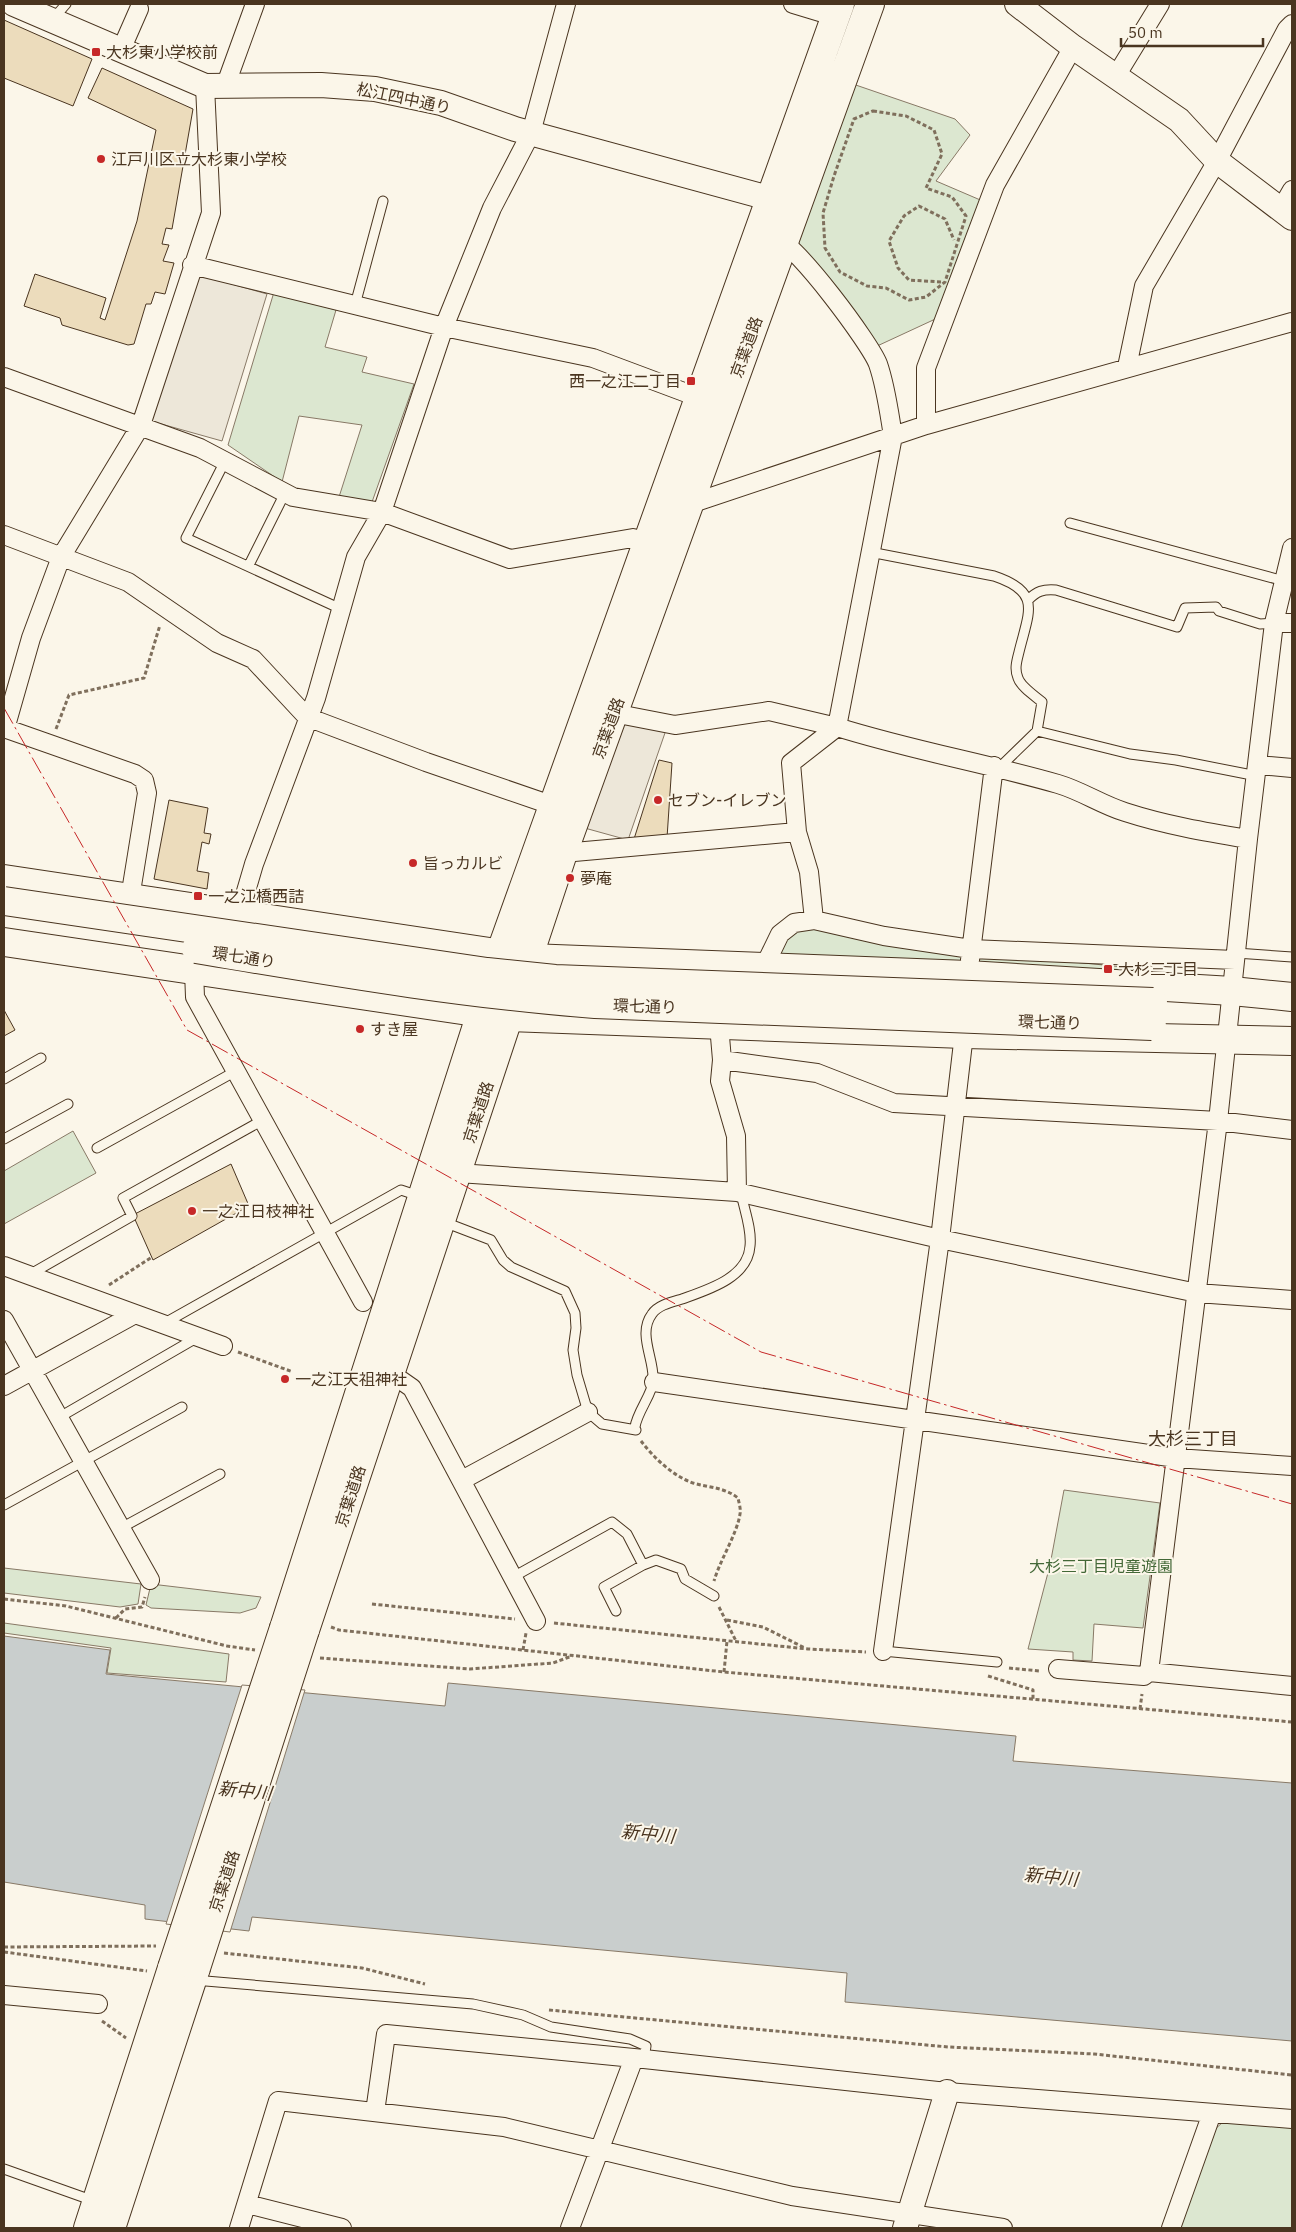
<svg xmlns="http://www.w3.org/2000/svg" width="1296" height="2232" font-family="'IBM Plex Sans','Noto Sans JP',sans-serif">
<rect width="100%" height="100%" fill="#fbf6e9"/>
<path fill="#dce7d0" stroke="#887966" d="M847 82 955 119 970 135 936 181 985 202 944 315 875 347 796 245Z
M274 292 336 310 325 347 367 357 362 372 414 384 372 502 339 497 362 425 299 416 282 482 228 445Z
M815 925 967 951 965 968 772 960C785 936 790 933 815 925Z
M975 952 1133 968 1135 972 971 966Z
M73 1131 96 1173 4 1224V1171Z
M1064 1490 1160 1503 1143 1628 1094 1624 1092 1661 1073 1660V1652L1028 1649 1050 1565Z
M4 1568 141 1584 138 1604 120 1607 4 1593Z
M151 1584 261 1597 256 1608 240 1613 151 1608 146 1605Z
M4 1623 229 1654 226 1682 107 1673 111 1648 4 1633Z
M1224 2121 1292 2127V2228H1177L1212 2132Z"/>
<path fill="#ede7d9" stroke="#887966" d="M196 274 267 294 222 441 147 420Z
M621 720 666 730 628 840 581 827Z"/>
<path fill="#c9cecd" stroke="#887966" d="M4 1636 110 1650 106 1674 445 1706 448 1683 1016 1736 1013 1761 1292 1783V2041L845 2002 847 1973 252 1917 249 1931 145 1919V1905L4 1882Z"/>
<path fill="#fbf6e9" stroke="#887966" d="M242 1685 305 1690 230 1932 166 1924Z"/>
<path fill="#ecdcbc" stroke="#4a3520" d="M4 20 92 59 73 106 4 78Z
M102 68 193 109 172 229 166 228 162 244 169 245 163 261 174 263 165 294 155 292 151 304H146L134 344 128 345 62 325 60 318 24 306 35 274 106 298 100 318 105 320 137 221 156 130 88 98Z
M659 760 672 763 667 838 634 839Z
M169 800 208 808 204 833 211 834 209 844 202 842 197 871 209 873 207 889 154 879Z
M4 1010 15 1030 4 1036Z
M231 1164 249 1206 153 1260 133 1215Z"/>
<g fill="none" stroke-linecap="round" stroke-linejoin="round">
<defs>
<path id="lane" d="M53 19 66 4
M355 305 383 201
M225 461 186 538 341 609
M1070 523 1284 581
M870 552 994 576C1042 592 1029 611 1019 652 1017 660 1014 669 1018 678 1021 687 1035 696 1042 702L1037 731 1130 754 1176 760 1257 776
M249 565 285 493
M1028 600C1037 591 1043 589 1056 590L1177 627 1185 608 1216 607 1219 611 1260 624 1274 623
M999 768 1037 731
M1236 953 1292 957
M4 1079 41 1058
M4 1139 68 1104
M97 1148 236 1071
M444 1222 491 1240 503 1260 511 1267 565 1291 575 1313 576 1328 573 1350 577 1375 588 1412 602 1424 636 1430
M29 1275 132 1216 123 1198 263 1120
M163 1324 401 1190 419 1196
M58 1418 198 1337
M635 1427C637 1412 653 1393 653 1381 655 1360 637 1334 652 1314 658 1305 672 1302 682 1299 707 1290 748 1278 750 1246 752 1229 744 1209 741 1193
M4 1505 182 1407
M121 1528 220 1474
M513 1577 612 1522 627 1534 643 1565
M616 1611 604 1587 643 1565 656 1560 681 1569 685 1579 714 1596
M883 1651 997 1662
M194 1980 473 2004 523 2015 551 2027 630 2039 646 2046 644 2059
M4 2169 94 2201"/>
<path id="street" d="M793 4 836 17
M121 50 139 9
M1116 76 1160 4
M226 84 255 4
M1281 209 1292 190
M777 239C796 244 870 343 878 364 886 387 889 412 893 436L837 727C910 750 985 763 1058 784 1082 791 1102 805 1125 812 1165 825 1206 832 1248 839
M192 265 444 327 593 358 700 398
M1127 367 1144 286 1217 161 1287 29 1292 24
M4 377 200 448 293 497 382 512 510 559 633 538 648 543
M926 425V368L995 185 1073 47
M690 504 926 425 1292 322
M4 535 128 582 217 643 253 659 307 717 426 762 554 806
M1274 623H1292
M613 713 675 725 769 711 837 727 791 763 797 832 809 872 814 920
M4 728 135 774 144 780 147 793 130 898
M5 729 31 638 61 557 141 425 211 213 205 86
M1258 765 1292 768
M563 853 797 832
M239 915 254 864 316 698 356 557 382 512 444 327 492 208 531 133 566 4
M970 960 994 766
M764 967 780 934 794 923 814 920 884 936 971 949 1235 960
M194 971 195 997 363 1302
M719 1025 722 1060 720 1081 736 1136 737 1192
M722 1060 817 1073 894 1103 1218 1121 1292 1130
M458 1173 737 1192 940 1239 1197 1293 1292 1300
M4 1266 223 1346
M4 1320 150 1580
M389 1378 402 1381 412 1388 536 1621
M654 1382 1176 1458 1292 1466
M4 1386 135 1314
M462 1480 588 1412
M883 1651 940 1239 964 1034
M1058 1669 1144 1676 1149 1672 1292 1686
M1149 1672 1218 1121 1248 839 1274 623 1292 548
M4 1995 98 2004
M375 2112 386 2034 644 2059 947 2092 1292 2119
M247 2204 342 2228
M239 2228 278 2101 504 2127 792 2196 1003 2228
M570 2228 634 2058
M1171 2228 1212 2113"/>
<path id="secondary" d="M14 4 205 86 321 85 375 89 441 103 515 129 787 203
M1017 4 1073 47 1179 120 1217 161 1292 218
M905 2228 947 2092"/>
<path id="primary" d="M4 879 529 958 968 975 1232 991 1292 997
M4 942 509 1017 964 1034 1292 1041"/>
<path id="highway" d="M284 1628 500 954 840 4
M305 1630 563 853 870 4
M88 2228 172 1968
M111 2228 196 1968"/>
</defs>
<use href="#lane" stroke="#4a3520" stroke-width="11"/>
<use href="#street" stroke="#4a3520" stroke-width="20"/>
<use href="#secondary" stroke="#4a3520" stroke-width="26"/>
<use href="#primary" stroke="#4a3520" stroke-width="30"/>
<use href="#highway" stroke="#4a3520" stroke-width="30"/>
<path stroke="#7f6f5c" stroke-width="3" stroke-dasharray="4 2.5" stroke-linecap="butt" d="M873 111 906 116 934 130 942 154 926 188 952 197 966 216 945 282 926 297 909 300 886 288 867 286 840 272 825 248 823 213 834 176 854 119Z
M941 282 909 280 898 268 889 241 904 216 919 206 945 219 954 240
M56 729 69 695 144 678 160 625
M109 1285 152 1257
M238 1352 293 1372
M641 1441C654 1458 673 1476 693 1483 710 1488 724 1487 738 1498 739 1503 741 1509 740 1514 737 1534 720 1560 714 1581
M4 1599 66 1606 227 1646 255 1650
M372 1604 515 1619
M719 1607 736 1641
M116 1618 125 1609 142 1607 145 1597
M727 1620 763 1627 805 1648
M554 1623 808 1649 866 1652
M331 1627 339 1630 724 1672 1292 1722
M523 1650 526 1633
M320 1658 470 1669 553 1663 572 1656
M1009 1668 1040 1671
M724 1672 727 1641
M988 1676 1033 1690V1700
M1140 1709 1142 1694
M4 1947 156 1946
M4 1952 147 1971
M224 1953 362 1968 425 1984
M549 2010 948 2047 1094 2054 1292 2075
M102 2021 126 2038"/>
<use href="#lane" stroke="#fbf6e9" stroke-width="9"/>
<use href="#street" stroke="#fbf6e9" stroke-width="18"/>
<use href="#secondary" stroke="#fbf6e9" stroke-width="24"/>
<use href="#primary" stroke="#fbf6e9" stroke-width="28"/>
<use href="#highway" stroke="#fbf6e9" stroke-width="28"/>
<defs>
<path id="primary-bridge" d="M4 901 487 972 555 979 1153 1002
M196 949C329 971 461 994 595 1004L1152 1026"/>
<path id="highway-bridge" d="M172 1968 284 1628
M196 1968 305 1630"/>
</defs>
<use href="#primary-bridge" stroke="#4a3520" stroke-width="30" stroke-linecap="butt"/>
<use href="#highway-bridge" stroke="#4a3520" stroke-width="30" stroke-linecap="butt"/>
<use href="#primary-bridge" stroke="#fbf6e9" stroke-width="28"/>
<use href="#highway-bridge" stroke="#fbf6e9" stroke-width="28"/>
<path stroke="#c62828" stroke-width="1" stroke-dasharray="18 4 2.5 4" stroke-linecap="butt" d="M4 708 187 1030 761 1352 1292 1504"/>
</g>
<g fill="#c62828" stroke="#fbf6e9" stroke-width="2">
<rect x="91" y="47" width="10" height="10" rx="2.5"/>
<circle cx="101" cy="159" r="5"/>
<rect x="686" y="376" width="10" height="10" rx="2.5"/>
<circle cx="658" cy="800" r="5"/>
<circle cx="413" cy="863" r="5"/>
<circle cx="570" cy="878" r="5"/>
<rect x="193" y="891" width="10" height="10" rx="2.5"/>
<rect x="1103" y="964" width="10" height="10" rx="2.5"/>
<circle cx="360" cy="1029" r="5"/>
<circle cx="192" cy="1211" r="5"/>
<circle cx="285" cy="1379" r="5"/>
</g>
<g text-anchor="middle" stroke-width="4" stroke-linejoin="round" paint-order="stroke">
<g font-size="16" fill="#4a3520" stroke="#fbf6e9" text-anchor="start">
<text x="106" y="58">大杉東小学校前</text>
<text x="111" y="165">江戸川区立大杉東小学校</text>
<text x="681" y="387" text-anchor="end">西一之江二丁目</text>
<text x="668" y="806">セブン-イレブン</text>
<text x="423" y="869">旨っカルビ</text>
<text x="580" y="884">夢庵</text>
<text x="208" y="902">一之江橋西詰</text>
<text x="1118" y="975">大杉三丁目</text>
<text x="370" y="1035">すき屋</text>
<text x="202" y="1217">一之江日枝神社</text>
<text x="295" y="1385">一之江天祖神社</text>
</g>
<g font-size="16" fill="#4a3520" stroke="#fbf6e9">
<text transform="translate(404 98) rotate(12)" y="6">松江四中通り</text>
<text transform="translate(746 347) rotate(-70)" y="6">京葉道路</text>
<text transform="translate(608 728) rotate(-70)" y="6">京葉道路</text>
<text transform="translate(244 957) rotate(9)" y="6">環七通り</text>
<text transform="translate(645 1006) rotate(2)" y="6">環七通り</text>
<text transform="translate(1050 1022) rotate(2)" y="6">環七通り</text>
<text transform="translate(478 1112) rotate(-72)" y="6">京葉道路</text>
<text transform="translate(350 1496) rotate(-72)" y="6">京葉道路</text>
<text transform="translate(224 1881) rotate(-72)" y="6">京葉道路</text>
</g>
<g font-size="16" fill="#436837" stroke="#fbf6e9">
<text x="1101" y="1572">大杉三丁目児童遊園</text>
</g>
<g font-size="18" fill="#4a3520" stroke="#fbf6e9">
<text x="1193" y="1445">大杉三丁目</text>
</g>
<g font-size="18" font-style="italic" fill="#4a3520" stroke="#fbf6e9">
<text transform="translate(245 1791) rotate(6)" y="6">新中川</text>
<text transform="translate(648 1834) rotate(6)" y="6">新中川</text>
<text transform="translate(1051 1877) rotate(6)" y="6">新中川</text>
</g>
</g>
<rect width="1296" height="2232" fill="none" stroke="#4a3520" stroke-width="10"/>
<path d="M1121 38v8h142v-8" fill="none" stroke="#4a3520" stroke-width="2.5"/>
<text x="1128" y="38" font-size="15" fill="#4a3520" stroke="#fbf6e9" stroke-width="4" paint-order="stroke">50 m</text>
</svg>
